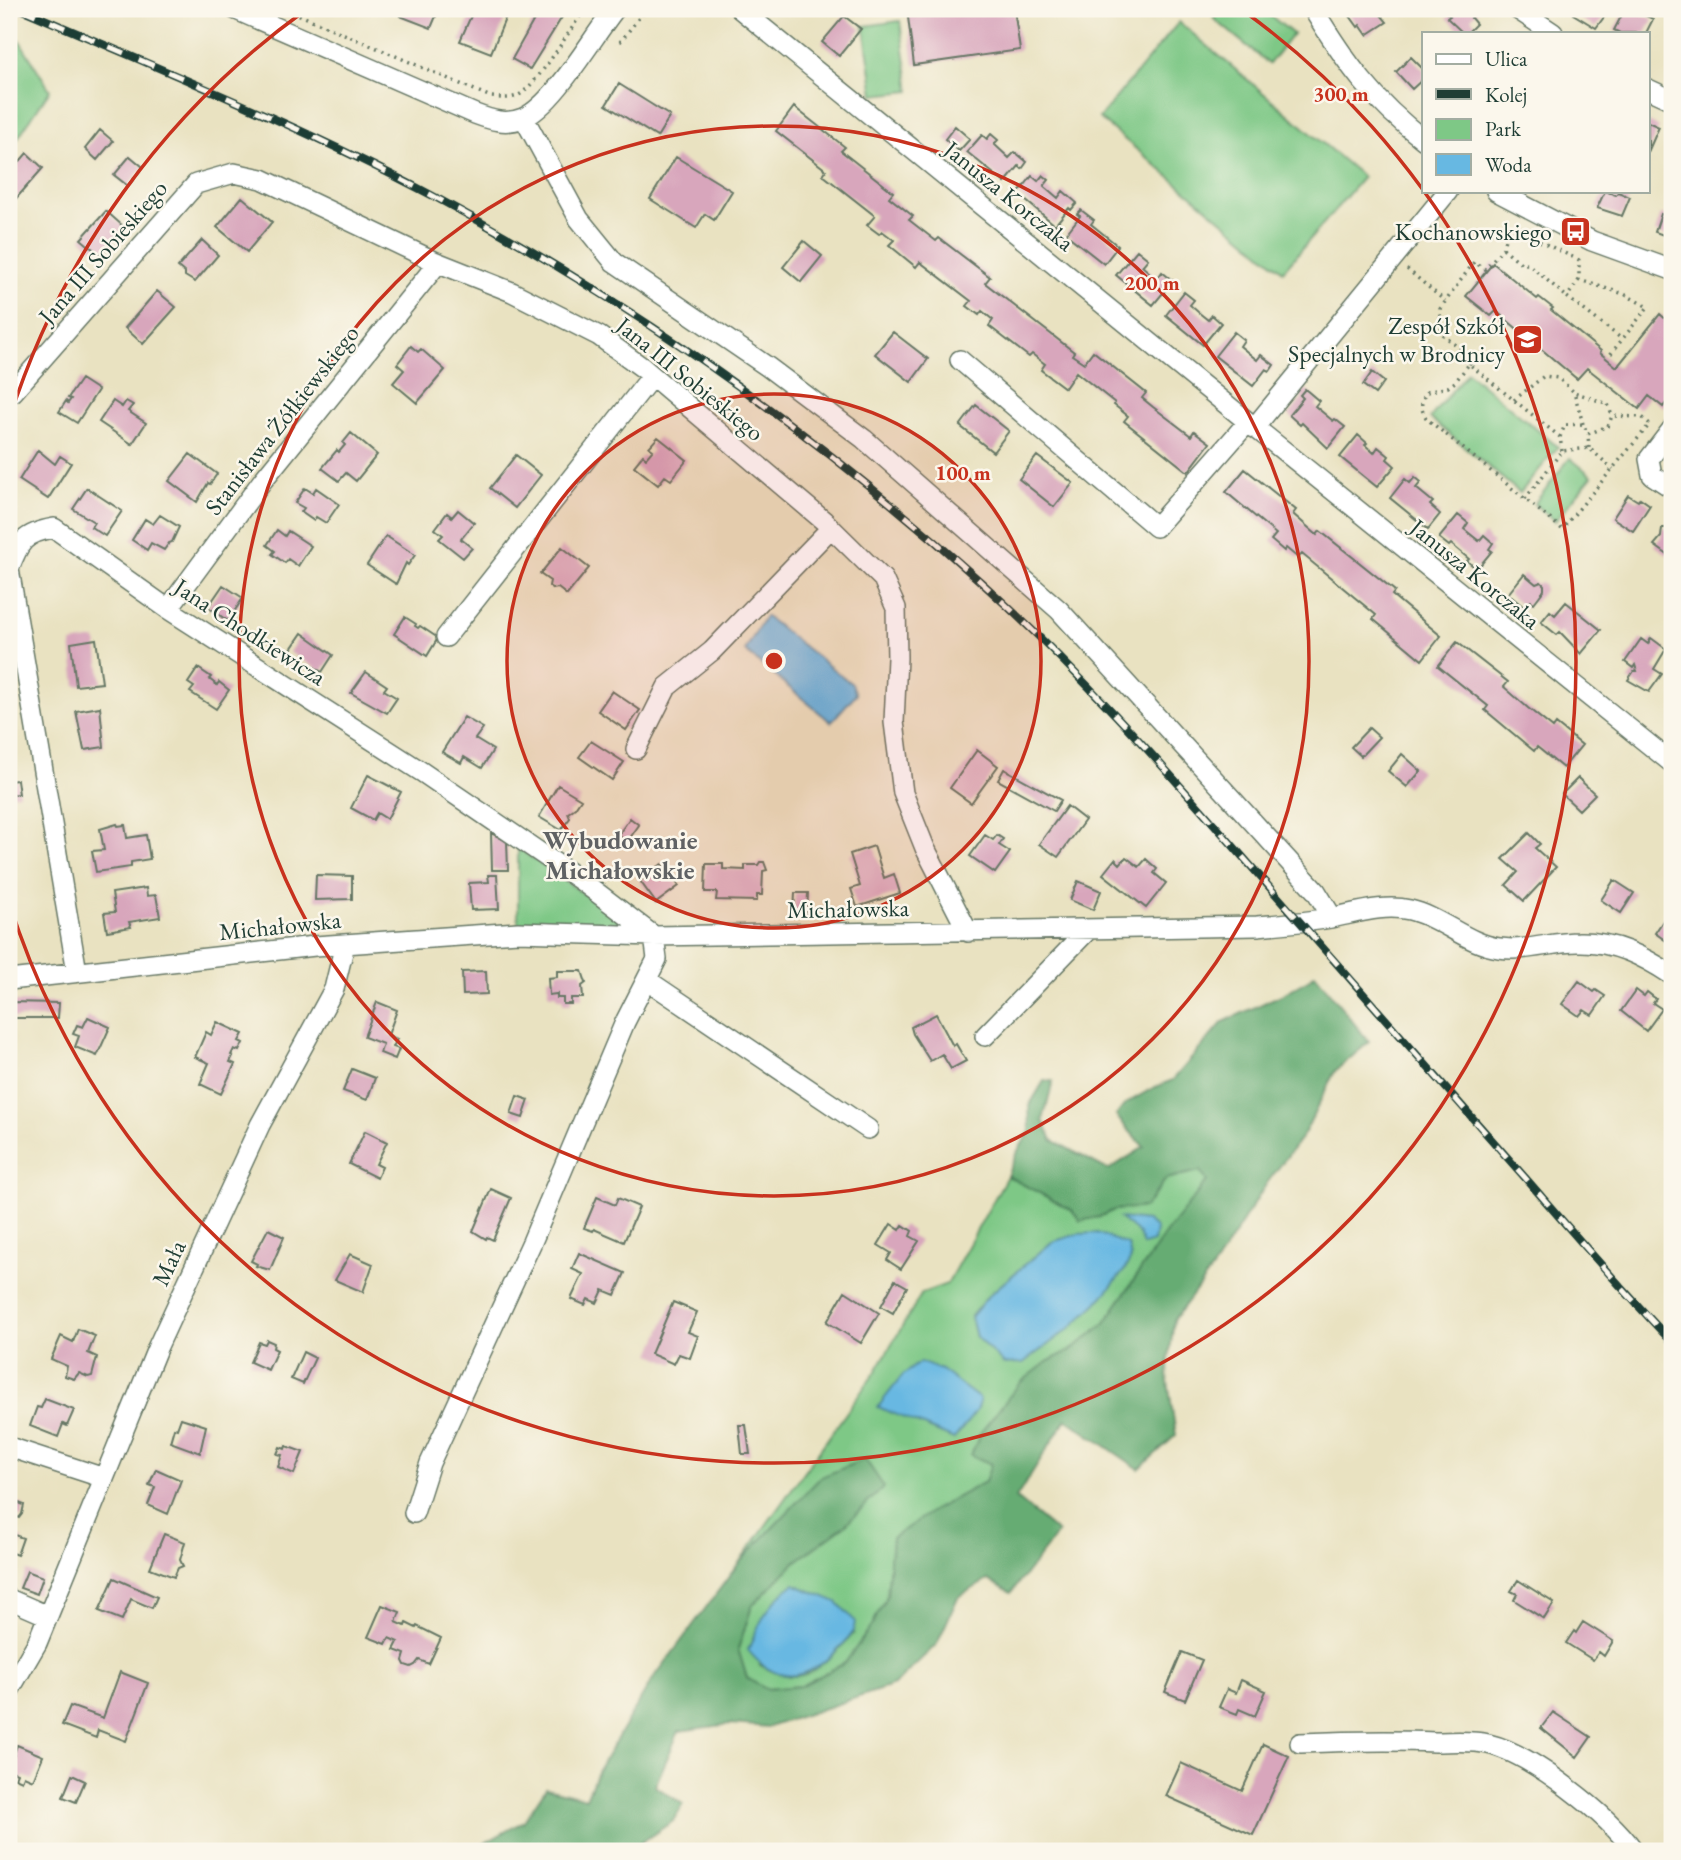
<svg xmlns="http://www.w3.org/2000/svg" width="1681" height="1860" font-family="'EB Garamond',serif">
<rect width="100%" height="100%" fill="#fbf7ec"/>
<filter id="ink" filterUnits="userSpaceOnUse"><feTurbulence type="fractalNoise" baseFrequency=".0143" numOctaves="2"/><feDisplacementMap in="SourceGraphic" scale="14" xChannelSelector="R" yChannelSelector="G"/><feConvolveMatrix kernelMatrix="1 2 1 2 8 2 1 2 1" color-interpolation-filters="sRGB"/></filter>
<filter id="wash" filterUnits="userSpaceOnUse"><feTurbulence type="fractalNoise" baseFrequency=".00686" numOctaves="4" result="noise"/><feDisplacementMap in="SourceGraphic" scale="28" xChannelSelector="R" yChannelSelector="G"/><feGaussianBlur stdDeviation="1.57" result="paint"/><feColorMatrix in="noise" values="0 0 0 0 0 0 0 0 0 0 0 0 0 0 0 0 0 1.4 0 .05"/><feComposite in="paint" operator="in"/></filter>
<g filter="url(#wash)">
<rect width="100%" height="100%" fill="#e9e2c1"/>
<path fill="#7ec886" stroke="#4e825d" stroke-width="2" fill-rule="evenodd" d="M1220 9H1262L1293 34 1269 64 1213 18Z
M900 21 910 91 874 95 864 26Z
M1179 22 1363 177 1283 271 1099 118Z
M9 34 18 38 50 90 9 151Z
M1467 372 1558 447 1520 493 1430 418Z
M1570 458 1592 476 1555 521 1534 504Z
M518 848 629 925 518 928Z
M1201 1170 1207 1181 1166 1233 1104 1324 1073 1349 1047 1362 992 1464 986 1482 932 1511 892 1538 887 1595 873 1624 845 1663 801 1686 766 1689 747 1678 738 1649 752 1606 796 1561 844 1526 821 1477 739 1563 876 1371 922 1293 947 1284 1007 1176 1072 1210 1099 1217 1114 1210 1145 1207 1166 1179ZM1052 1242 1128 1245 1131 1258 1124 1271 976 1337 971 1316 988 1296ZM854 1633C843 1645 818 1672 802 1675 789 1679 771 1671 760 1665Z"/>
<path fill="#66ac73" stroke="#427454" stroke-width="2" d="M1315 974 1369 1042 1335 1071 1304 1134 1267 1183 1215 1265 1174 1320 1167 1375 1176 1435 1139 1469 1066 1419 1016 1498 1058 1533 1011 1593 988 1580 958 1597 937 1644 894 1685 769 1727 730 1724 679 1731 655 1786 683 1804 673 1821 639 1844 652 1851H471L524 1821 546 1788 586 1798 597 1772 651 1682 739 1563 821 1477 865 1459 884 1487 844 1526 796 1561 752 1606 738 1649 747 1678 766 1689 801 1686 845 1663 873 1624 887 1595 892 1538 932 1511 985 1482 991 1464 971 1455 981 1432 1020 1383 1047 1362 1073 1349 1104 1324 1166 1233 1207 1181 1200 1171 1166 1179 1145 1207 1114 1210 1099 1217 1080 1221 1072 1210 1007 1176 1016 1154 1030 1131 1029 1106 1044 1081H1053L1043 1120 1052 1140 1108 1170 1144 1147 1116 1116 1125 1104 1155 1087 1173 1080 1223 1022 1281 995 1308 980Z"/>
<path fill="#67b8e2" stroke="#437a8b" stroke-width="2" d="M765 616 852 684 856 694 831 722 745 651Z
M1120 1218 1147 1221 1156 1229 1154 1242 1143 1245 1139 1234Z
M1097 1233 1128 1245 1131 1258 1124 1271 1097 1303 1069 1329 1023 1363 1004 1364 976 1337 971 1317 988 1296 1052 1242 1078 1234Z
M920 1362 941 1370 980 1399 976 1411 954 1439 878 1407 903 1375Z
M794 1584 837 1602 855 1621C854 1635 848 1639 839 1648 809 1680 778 1688 748 1650 759 1623 769 1601 794 1584Z"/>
<g id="blocks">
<path fill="#d8a6bc" d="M403 9H439L431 28 400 16Z
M474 9H509L491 53 460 41Z
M540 9H567L530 69 512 59Z
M907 9H1014L1020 50 914 65Z
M1345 9H1376L1387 22 1367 35 1360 25 1358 27Z
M1442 9H1476L1478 11 1471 18 1476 24 1467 33H1463L1447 18 1450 16Z
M1576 9H1610L1596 28 1573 14Z
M1625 9H1631L1653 19 1646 33H1620L1614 30Z
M844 16 861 29 839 56 822 42Z
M1411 57 1424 70V78L1412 89 1396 72Z
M619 84 670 116 657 137 606 105Z
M794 107 845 147 841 151 893 192 889 197 913 216 909 220 936 241 939 238 990 277 985 283 1074 352 1072 355 1084 363 1093 351 1146 393 1142 398 1153 407 1191 436 1194 431 1210 443 1188 472 1124 421 1128 416 1114 405 1115 403 1076 372 1065 388 1041 370 1045 364 1032 354 1029 357 989 326 993 320 982 311 979 315 967 306 971 301 920 262 916 267 889 245 894 240 882 231 879 234 867 225 875 216 823 175 826 170 776 131Z
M1648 122 1659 127 1648 152Z
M955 126 970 139 959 151 945 139Z
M100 130 113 141 97 160 85 149Z
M991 134 998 140 994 144 1009 158 1015 152 1027 162 1022 169 1019 166 1005 183 967 152 982 135 987 139Z
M27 153 43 168 13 202 9 197V174Z
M130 156 143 167 128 186 114 175Z
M676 157 732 191 714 220 705 214 696 228 650 199Z
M1043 175 1049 180 1044 186 1058 198 1063 191 1077 203 1071 210 1069 208 1055 225 1018 194 1032 176 1038 181Z
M1605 191 1616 195 1618 192 1630 197 1622 216 1597 208Z
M242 197 272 222 247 252 217 227Z
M1081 210 1094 220 1091 224 1118 246 1104 264 1066 234 1080 216 1077 214Z
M106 211 124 227 100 255 81 239Z
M1661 214 1672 217V238L1655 232Z
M202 240 218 255 195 282 185 276V273L178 267Z
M804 241 822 256 801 282 783 267Z
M1137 250 1148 259 1142 266 1157 279 1162 272 1173 281 1153 305 1116 275Z
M1493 263 1537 299 1539 297 1553 308 1551 310 1601 351 1600 353 1617 367 1660 314 1672 325V396L1663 407 1649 396 1639 409 1587 368 1577 379 1496 311 1491 316 1466 296Z
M157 291 176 307 143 344 125 328Z
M1184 292 1194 300 1190 305 1198 312 1208 320 1212 315 1221 323 1203 345 1166 315Z
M893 332 928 359 911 382 875 354Z
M1234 332 1244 340 1240 346 1257 360 1261 355 1274 365 1270 371 1266 369 1253 386 1215 356Z
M411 346 418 352 421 349 445 370 417 403 393 383 404 370 397 364Z
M1372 372 1384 382 1375 394 1363 385Z
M81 379 98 390 77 423 59 412 66 401 68 403 71 399 68 398Z
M1305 389 1319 401 1315 406 1333 421 1335 419 1345 427 1328 448 1302 423 1300 425 1289 415 1303 398 1300 395Z
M113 401 122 407 126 401 133 405 128 411 146 423 132 444 99 422Z
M976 405 1009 431 993 452 960 426Z
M351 433 377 455 356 481 346 473 339 481 322 468 337 450 339 452 345 445 343 443Z
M1358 435 1367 443 1365 445 1374 453 1378 447 1389 456 1387 459 1395 466 1377 487 1340 457Z
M658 437 687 460 671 480 665 476 658 485 634 466 643 455 646 458 653 450 649 447Z
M38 450 55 464 60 456 71 463 48 499 19 480Z
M190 454 217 474 210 484 208 483 197 502 169 481Z
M516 455 541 475 515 508 490 488Z
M1037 456 1073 483 1054 507 1019 479Z
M1245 469 1296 510 1293 514 1317 535 1320 531 1395 591 1392 595 1441 636 1422 660 1373 619 1376 615 1302 554 1298 558 1286 548 1284 551 1271 540 1276 534 1226 492Z
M1415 477 1421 482 1416 488 1433 502 1430 505 1440 514 1428 529 1390 498 1405 479 1410 483Z
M87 488 122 511 105 536 91 527 94 522 73 509Z
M305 488 313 493 316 488 339 504 326 523 316 517 314 521 301 512 304 508 295 503Z
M1628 495 1638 501 1640 498 1650 505 1633 531 1613 518Z
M458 510 474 523 461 539 472 548 463 558 439 539 443 535 435 529 447 513 452 517Z
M160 515 179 527 172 542 169 543 164 550 151 543 147 550 132 540 145 519 153 524Z
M1458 515 1468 523 1464 529 1479 541 1484 535 1493 543 1489 549 1492 551 1477 569 1467 561 1469 559 1451 544 1449 546 1439 538Z
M1672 519V558L1654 545 1661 537 1662 528H1666Z
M277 530 285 536 288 531 311 546 298 566 288 559 285 563 272 554 275 551 267 545Z
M386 536 415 555 408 565 406 563 396 584 367 565Z
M562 547 589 568 567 595 558 588 553 589 549 586 550 581 540 574Z
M1524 574 1536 584 1541 582 1544 585V590L1534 603 1531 601 1525 608 1508 594Z
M223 585 243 598 228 621 208 607Z
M1566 602 1601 630 1581 654 1560 632 1557 635 1541 622 1550 611 1555 615Z
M405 617 416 624 415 626 418 628 420 626 438 638 427 656 394 634Z
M302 633 333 655 322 672 289 652Z
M1651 638 1666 649 1654 669 1662 674 1649 692 1628 680 1634 671H1637L1635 665 1633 668 1625 662 1641 639 1648 644Z
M96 639 102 683 76 686 71 643Z
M1457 642 1508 682 1504 687 1528 708 1553 728 1556 724 1582 745 1563 768 1537 747 1534 751 1485 710 1488 706 1438 666Z
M198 668 211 677 209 679 217 685 219 682 229 690 216 709 190 692 194 687 188 683Z
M366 672 387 686 384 690 397 698 387 713 351 693Z
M612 691 640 710 626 730 598 711Z
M100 707 104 747 84 750 76 711Z
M464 717 483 728 475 739 493 750 482 768 464 757 461 763 442 752Z
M1369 728 1379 737 1361 756 1351 747Z
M591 741 624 762 612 780 579 757Z
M977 750 998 766 971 803 950 788Z
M1402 754 1421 771 1407 787 1388 771Z
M1004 769 1061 800 1054 811 998 780Z
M368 775 401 792 387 819 377 813 373 820 351 808Z
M1578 778 1595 794 1579 810 1562 794Z
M17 780 19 794 9 795V781Z
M558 785 581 799 575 808 568 813 570 818 561 830 539 817Z
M1067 806 1085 820 1058 857 1039 844Z
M630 818 639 825 627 842 618 835Z
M117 824 118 826 125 825 127 838 146 835 150 859 131 862V867L96 872 92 851 104 850 100 829Z
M491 833 507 841 508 870H492Z
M1529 833 1540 844 1535 848 1556 867 1524 901 1506 885 1518 872 1503 859Z
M985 835 993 840 997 835 1003 839 999 845 1010 852 995 873 970 856Z
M874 846 884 878 894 874 900 893 857 907 851 889 860 886 850 854Z
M1126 857 1139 867 1146 859 1157 869 1154 873 1166 883 1146 908 1103 874 1115 859 1120 864Z
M760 862H764L767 870 763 871 762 895H757V901L716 900 717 892H705L706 864H723V869L745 870V865H758Z
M662 864 679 886 656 903 640 881Z
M316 875 352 876V899L315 900Z
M488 875H497L499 909 471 910 469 883 489 882Z
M1614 880 1634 893 1621 913 1601 900Z
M1078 881 1101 891 1093 910 1070 900Z
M146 888 147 896 156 895 160 917 129 922 131 927 107 931 104 913 115 912 112 893Z
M795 893H808L807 914 794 913Z
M1669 912 1672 914V945L1655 933Z
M486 971 487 994 463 995 462 972Z
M557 971H582L586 983 582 986 583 998H571V1004H563V998H557V994L549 995 548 978 557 977Z
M1579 981 1594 992 1596 990 1605 996 1592 1015 1584 1010 1579 1016 1562 1004Z
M1636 990 1644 996 1647 992 1656 999 1653 1003 1662 1009 1646 1031 1621 1011Z
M9 1002 59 1003 58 1018H9Z
M377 1002 397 1010 388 1035 397 1039 393 1047 399 1049 395 1059 380 1053 383 1044 364 1037Z
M936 1014 953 1046 956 1044 966 1061 951 1069 942 1054 930 1061 913 1034 911 1027Z
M88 1017 110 1027 97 1056 75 1047 79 1036 73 1034 77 1025 83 1027Z
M217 1022 243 1034 239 1041 243 1043 239 1051 234 1049 231 1055 233 1056 230 1062 235 1064 221 1094 200 1084 209 1063 195 1057 206 1032 211 1035Z
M352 1069 375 1078 367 1100 343 1091Z
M517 1096 529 1100 523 1118 511 1114Z
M365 1131 387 1142 376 1164 382 1167 377 1178 349 1164Z
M491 1189 511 1198 493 1240 487 1237 486 1239 473 1231Z
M597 1197 615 1205 618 1198 639 1207 624 1242 594 1229 593 1231 584 1228Z
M891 1224 900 1230 903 1225 912 1231 910 1236 919 1241 901 1269 887 1260 891 1253 878 1245Z
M268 1229 284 1237 270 1270 256 1266 257 1264 251 1261Z
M579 1253 625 1273 615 1295 603 1290 597 1303 588 1299 585 1305 571 1299 583 1274 572 1269Z
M350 1254 373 1264 363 1292 335 1280Z
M895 1280 907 1287 893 1313 881 1306Z
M845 1291 879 1313 861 1343 827 1322Z
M673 1302 697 1312 688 1332 698 1336 690 1358 679 1354 674 1364 651 1354Z
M78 1329 95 1336 88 1353 97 1357 92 1376 88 1377 79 1373 74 1379 65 1376 67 1366 51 1359 61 1336 73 1342Z
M267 1340 274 1343 273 1348 277 1350 268 1370 250 1362 259 1342 265 1344Z
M303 1352 315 1358 303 1384 291 1379Z
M45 1399 74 1410 67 1426 63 1424 58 1437 30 1426 37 1407 41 1408Z
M181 1418 206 1426 200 1453 170 1442 174 1428 177 1429Z
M739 1425H746L750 1454H742Z
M286 1446 303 1452 294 1474 278 1467 282 1455 277 1454 280 1447 285 1449Z
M156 1469 181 1480 168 1514 148 1505 155 1487 149 1485Z
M9 1493 17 1498 16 1502 24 1505 22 1514 19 1518 16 1516 12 1526 9 1524Z
M9 1533 23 1538 17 1555 9 1552Z
M164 1534 185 1542 180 1560 183 1566 178 1568 174 1577 150 1568Z
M27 1571 43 1577 37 1594 20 1588Z
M114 1578 157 1597 152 1608 131 1599 122 1620 99 1611Z
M1518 1580 1554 1603 1544 1619 1514 1600 1517 1594 1511 1591Z
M382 1605 400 1612 396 1622 405 1626 406 1623 416 1628 417 1626 441 1638 429 1664 419 1660 415 1665 411 1667 405 1665 403 1661 405 1654 394 1650 398 1642 389 1638 386 1644 368 1637Z
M1583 1622 1613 1641 1604 1656 1599 1652 1593 1660 1566 1643 1574 1631 1576 1633Z
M1182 1652 1202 1660 1185 1700 1165 1692Z
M120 1672 148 1683 126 1741 98 1730 96 1738 62 1725 70 1706 103 1718Z
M1241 1680 1266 1691 1255 1716 1239 1709 1237 1714 1219 1707 1227 1689 1236 1693Z
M1553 1712 1591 1737 1577 1757 1541 1728Z
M1263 1744 1289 1756 1253 1835 1166 1796 1181 1763 1242 1791Z
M17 1745 43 1756 33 1780 24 1776 22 1781 15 1778 17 1773 9 1770Z
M72 1775 85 1781 76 1802 63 1797Z"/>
</g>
</g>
<g filter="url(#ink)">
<use href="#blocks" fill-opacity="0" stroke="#667765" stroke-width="2"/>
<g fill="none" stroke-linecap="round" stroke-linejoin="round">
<defs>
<path id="minor" d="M234 9 475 114C491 120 506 125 523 118 554 105 593 36 615 9
M740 9 1248 422 1672 763
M1313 9C1346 63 1373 101 1424 140
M1517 9 1553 33
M1648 89 1672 100
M524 118 579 219 614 262 768 367 864 439 1059 610 1316 891 1332 917
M1496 191 1592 241 1672 270
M960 360 1156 527 1248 422
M13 392 196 184 234 173 262 179 434 261 512 292 599 336 643 368 824 521 883 579 896 608 897 658 894 722 903 793 925 848 968 932
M1254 428 1448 191
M1672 429 1649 459 1652 475 1672 488
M168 609 263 480 438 263
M446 637 652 376
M636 749 667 687 712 651 831 528
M77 972 9 569C19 542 24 533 54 528L168 609 422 772 583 882 654 936 657 959 625 1022 532 1242 430 1463 414 1513
M9 980 315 946 518 932 654 936 1257 926C1281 924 1306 922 1331 918 1357 913 1384 904 1410 910 1441 917 1467 944 1499 948 1526 952 1551 942 1578 942 1614 941 1643 956 1672 975
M647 980 868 1129
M985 1036 1088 930
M9 1447 104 1478
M9 1599 48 1616
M9 1691 37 1643 158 1346 260 1125 334 989 345 944
M1300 1743C1345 1741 1390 1740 1435 1742 1452 1742 1472 1740 1488 1744 1532 1754 1608 1815 1634 1851"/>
</defs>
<use href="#minor" stroke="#667765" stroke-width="22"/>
<path stroke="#667765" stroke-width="3.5" stroke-dasharray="2 5" stroke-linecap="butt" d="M286 9 491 97C502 98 513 100 522 93 542 77 569 31 585 9
M620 42 646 9
M1508 226 1579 260V280L1624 294 1648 307 1609 356
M1503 248 1522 264H1528L1567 297
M1407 269 1445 301
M1579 280 1567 297 1622 339
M1469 364 1472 359 1441 333 1440 309 1474 262 1485 269 1503 248 1508 225
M1514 400 1544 376 1558 378 1574 392
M1583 424 1574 392 1608 404 1612 416
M1560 437 1565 425 1583 424 1588 434
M1562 451 1560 437 1469 364 1455 382 1448 387 1427 392C1420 402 1420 409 1427 419L1562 529 1650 424 1642 417 1612 416 1608 426 1588 434 1589 448
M1525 499 1562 451 1589 448 1613 469"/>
<use href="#minor" stroke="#fff" stroke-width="19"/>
<defs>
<path id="rail" d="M21 9C160 69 301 126 435 197 631 302 816 433 981 582 1075 667 1159 761 1242 856 1338 964 1432 1073 1528 1181 1575 1235 1622 1290 1672 1342"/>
</defs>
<use href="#rail" stroke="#1f3d34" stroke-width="8"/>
<use href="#rail" stroke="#fbf7ec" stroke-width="5" stroke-dasharray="16" stroke-linecap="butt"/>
</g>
</g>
<circle cx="774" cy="661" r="267" fill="#c8321e" fill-opacity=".12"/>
<g fill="none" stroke="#c8321e" stroke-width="3.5">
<circle cx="774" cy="661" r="267"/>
<circle cx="774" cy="661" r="535"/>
<path d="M9 420A802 802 0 0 1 303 12M1245 12A802 802 0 1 1 9 902"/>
</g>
<defs>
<symbol id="bus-square" viewBox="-11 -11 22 22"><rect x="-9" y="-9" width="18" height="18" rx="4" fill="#c8321e" stroke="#fbf7ec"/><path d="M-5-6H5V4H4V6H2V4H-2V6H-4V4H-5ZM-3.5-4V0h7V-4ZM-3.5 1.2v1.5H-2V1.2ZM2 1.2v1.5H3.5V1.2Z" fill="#fff"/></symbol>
<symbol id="school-square" viewBox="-11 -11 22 22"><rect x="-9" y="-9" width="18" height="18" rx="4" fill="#c8321e" stroke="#fbf7ec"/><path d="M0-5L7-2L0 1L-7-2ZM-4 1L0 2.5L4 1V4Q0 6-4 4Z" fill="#fff"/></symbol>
</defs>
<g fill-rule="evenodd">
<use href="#bus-square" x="1558" y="214" width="35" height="35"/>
<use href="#school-square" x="1510" y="322" width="35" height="35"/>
</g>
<g text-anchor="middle" stroke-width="5" stroke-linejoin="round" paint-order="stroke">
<g font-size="24" fill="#1f3d34" stroke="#fbf7ec">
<text transform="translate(1009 196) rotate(39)" y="8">Janusza Korczaka</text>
<text transform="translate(103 252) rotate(-49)" y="8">Jana III Sobieskiego</text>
<text transform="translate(690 379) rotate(39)" y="8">Jana III Sobieskiego</text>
<text transform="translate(282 420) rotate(-52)" y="8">Stanisława Żółkiewskiego</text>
<text transform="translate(1475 574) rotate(39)" y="8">Janusza Korczaka</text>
<text transform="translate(250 632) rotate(33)" y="8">Jana Chodkiewicza</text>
<text transform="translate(848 909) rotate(-1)" y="8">Michałowska</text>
<text transform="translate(280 926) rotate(-6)" y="8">Michałowska</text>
<text transform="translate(169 1263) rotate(-65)" y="8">Mała</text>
</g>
<g font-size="24" fill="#1f3d34" stroke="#fbf7ec" text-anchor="end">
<text x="1552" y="240">Kochanowskiego</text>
<text x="1505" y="334">Zespół Szkół<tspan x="1505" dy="28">Specjalnych w Brodnicy</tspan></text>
</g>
<g font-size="26" font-weight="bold" fill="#606264" stroke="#fbf7ec">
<text x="620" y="849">Wybudowanie<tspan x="620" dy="30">Michałowskie</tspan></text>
</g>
</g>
<circle cx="774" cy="661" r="10" fill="#c8321e" stroke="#fbf7ec" stroke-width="3.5"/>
<g font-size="21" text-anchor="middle" font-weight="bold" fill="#c8321e" stroke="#fbf7ec" stroke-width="5" stroke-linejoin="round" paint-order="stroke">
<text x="1341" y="101">300 m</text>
<text x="1152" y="290">200 m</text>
<text x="963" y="480">100 m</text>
</g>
<rect width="1681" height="1860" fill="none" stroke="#fbf7ec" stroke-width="35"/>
<rect x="1422" y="32" width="228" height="161" fill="#fbf7ec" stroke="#a3ada2" stroke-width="2"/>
<rect x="1436" y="54" width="35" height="10" fill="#ffffff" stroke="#a3ada2" stroke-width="2"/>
<text x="1485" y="66" font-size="21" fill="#1f3d34">Ulica</text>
<rect x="1436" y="89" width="35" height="10" fill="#1f3d34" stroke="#a3ada2" stroke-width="2"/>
<text x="1485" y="102" font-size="21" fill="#1f3d34">Kolej</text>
<rect x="1436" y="119" width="35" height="21" fill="#7ec886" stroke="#a3ada2" stroke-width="2"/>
<text x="1485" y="136" font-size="21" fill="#1f3d34">Park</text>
<rect x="1436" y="154" width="35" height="21" fill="#67b8e2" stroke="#a3ada2" stroke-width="2"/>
<text x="1485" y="172" font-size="21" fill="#1f3d34">Woda</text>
</svg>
